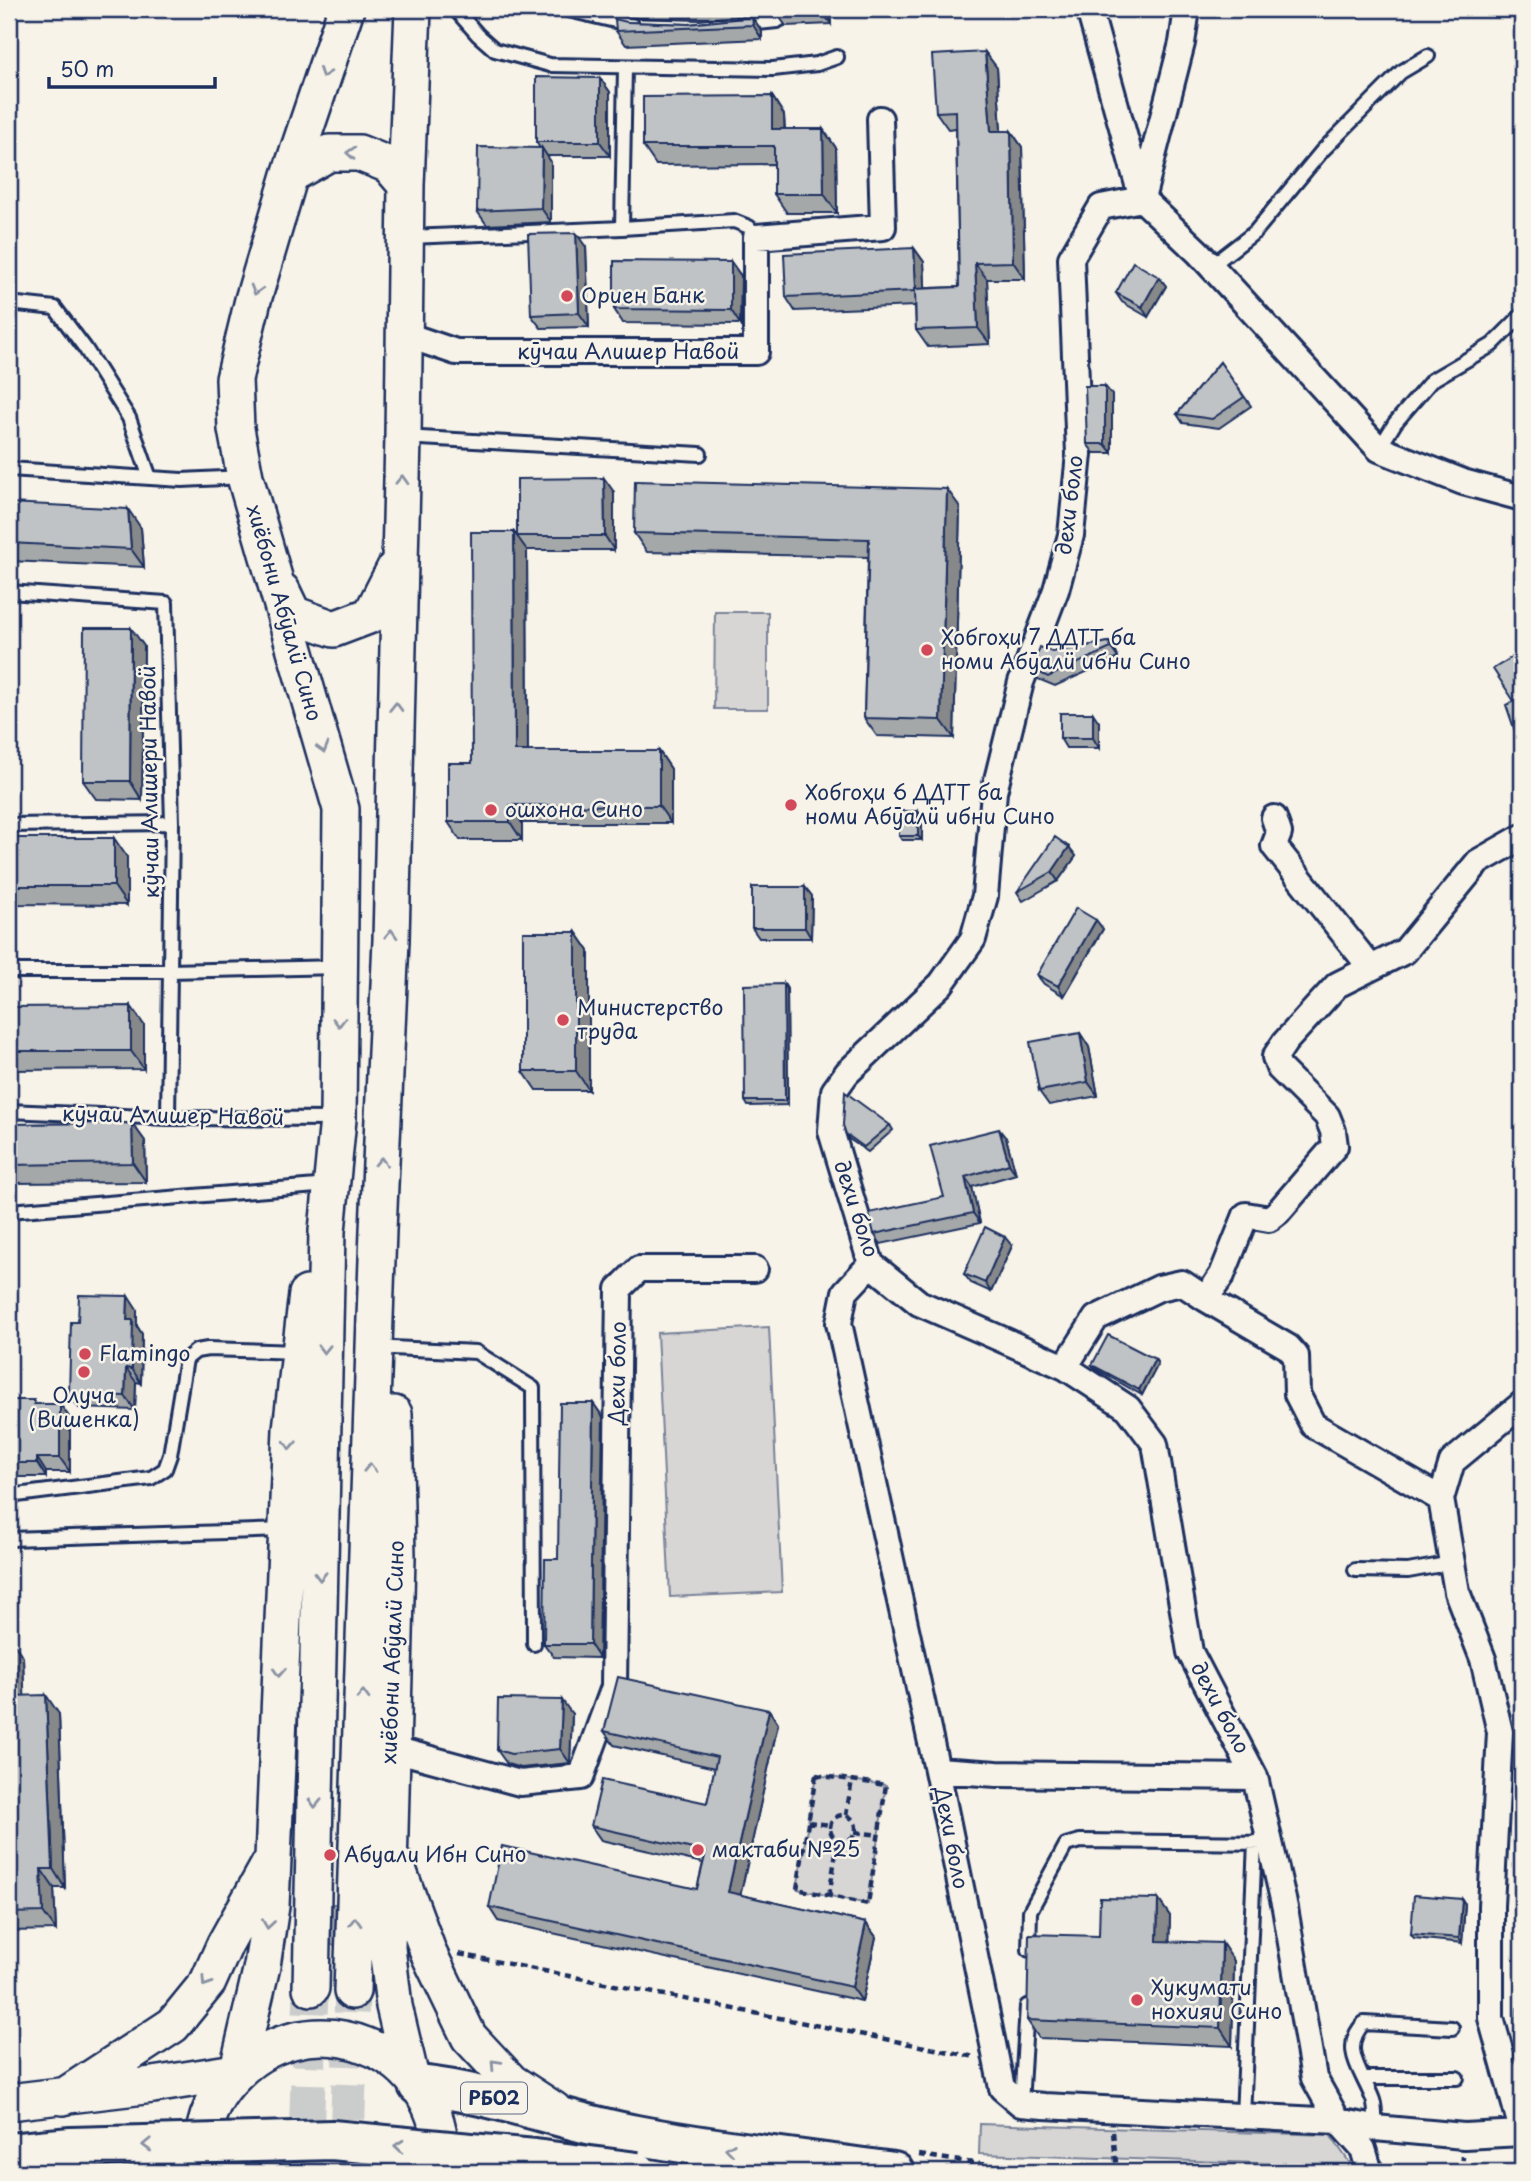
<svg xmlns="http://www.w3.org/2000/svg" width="1531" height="2181" font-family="'Playpen Sans',sans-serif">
<rect width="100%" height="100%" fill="#f7f3e8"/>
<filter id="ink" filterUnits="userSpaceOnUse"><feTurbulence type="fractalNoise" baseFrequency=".0143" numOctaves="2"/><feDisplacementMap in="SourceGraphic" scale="14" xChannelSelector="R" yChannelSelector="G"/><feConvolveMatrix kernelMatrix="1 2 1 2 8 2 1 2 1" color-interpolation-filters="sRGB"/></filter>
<g filter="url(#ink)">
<path fill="#d7d6d4" stroke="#798299" stroke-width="2" d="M715 612H768V709H714Z
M769 1327 782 1592 670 1597 657 1333Z
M816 1775 886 1785 868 1904 797 1889Z
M980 2124 1330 2135 1352 2166 979 2154Z"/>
<path fill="#acb0b9" stroke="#727c95" stroke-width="2" d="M312 1904H342V1945H312Z"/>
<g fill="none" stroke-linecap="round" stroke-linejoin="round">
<path stroke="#cbcccc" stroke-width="35" stroke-dasharray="35 18" stroke-linecap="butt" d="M305 2172 311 1988
M346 2172 352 1991"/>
<defs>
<path id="service" d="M455 9 478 35 495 50 550 65 773 69 817 64 837 57
M564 9 632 25
M740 25 777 21 799 9
M622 228 734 221 749 227 756 237
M409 237 622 228 625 68
M1211 266 1255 232 1322 151 1401 72 1428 56
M9 303 55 308 85 348 129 418 150 478
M403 437 700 454
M1379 449 1395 423 1432 380 1492 345 1522 315
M9 469 182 480 244 477
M9 592 166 603 172 823 168 1118
M9 825 172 823
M9 971H170L339 967
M9 1111 168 1118 337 1119
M9 1211 329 1185
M392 1348 476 1352 533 1388 534 1644
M9 1496 151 1478 165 1469 170 1455 186 1359 196 1351 208 1349 298 1352
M9 1539 286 1530
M1355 1570 1408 1571 1452 1563
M1029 1950 1030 1911 1066 1845 1080 1841 1270 1843
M1364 2078H1457
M1021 2104 1027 2006
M1243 2117 1255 1842
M1375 2128C1375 2119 1376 2109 1373 2100 1363 2072 1339 2049 1364 2023L1452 2028"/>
<path id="minor" d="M1089 9 1142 199 1101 207 1071 258 1079 454 1071 535 1056 590 1021 682 994 792 985 896 973 939 941 984 847 1073 834 1091 831 1131 871 1264 919 1303 1065 1367 1128 1408 1155 1444 1190 1652 1255 1777 1285 1908 1314 2078 1338 2121 1363 2149 1370 2172
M1187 9 1182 43 1142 199 1198 252 1379 449 1463 482 1522 498
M403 334 456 352H756V237L883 227 880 119
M1274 818 1279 833 1274 846 1371 968
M1522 837 1478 862 1405 951 1337 985 1285 1042 1275 1057 1279 1068 1327 1116 1333 1131 1335 1146 1278 1212 1269 1219 1246 1215 1222 1275 1206 1299 1288 1347 1296 1356 1297 1394 1313 1425 1441 1499 1457 1592 1483 1659 1500 1732 1491 1906V2018L1522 2130
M871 1264 845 1292 839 1323 937 1770 1002 2088 1021 2104 1044 2106 1338 2121 1375 2128 1464 2136 1522 2133
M1065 1367 1096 1318 1159 1288 1182 1283 1206 1299
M1441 1499 1452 1462 1522 1404
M390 1748 520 1783 581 1777 614 1687 619 1289 639 1269H755
M937 1770 997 1774 1255 1777"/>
<path id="secondary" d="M290 175 329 153H359L389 165 406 185
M282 591 293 614 334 629 371 615 395 568
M394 1414 397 1557 387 1948 394 2006 410 2074
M396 1864 429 1954 469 2037 511 2082 554 2110
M311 1988 327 1231 338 1119 341 809 245 477 236 429 234 379 253 300 290 175 346 9
M352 1991 378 1230 391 940 403 437 406 185 413 9
M238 2069 262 1966 271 1906 291 1429 307 1294
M63 2097 173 2025 208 1982 225 1944 269 1865
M9 2102 153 2085 235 2072
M203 2172C199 2143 205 2111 224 2087 301 1988 453 2047 440 2172"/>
<path id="trunk" d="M418 2085C493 2093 562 2121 636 2135 720 2151 809 2160 894 2172"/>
</defs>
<use href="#service" stroke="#1b2f5e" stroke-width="18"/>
<use href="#minor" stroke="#1b2f5e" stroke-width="30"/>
<use href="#secondary" stroke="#1b2f5e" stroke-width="40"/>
<use href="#trunk" stroke="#1b2f5e" stroke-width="44"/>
<path stroke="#1b2f5e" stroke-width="4.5" stroke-dasharray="7 5" stroke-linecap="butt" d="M816 1775 886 1785 868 1904 797 1889Z
M830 1828a13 13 0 1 1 26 0a13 13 0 1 1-26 0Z
M846 1815 852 1780
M808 1822 830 1825
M855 1832 879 1835
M829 1896 838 1840
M459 1954 975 2057
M1113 2132 1117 2172
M919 2155 980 2164 1078 2172
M1462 2172 1463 2156"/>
<use href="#service" stroke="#f7f3e8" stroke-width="12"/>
<use href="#minor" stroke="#f7f3e8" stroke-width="24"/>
<use href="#secondary" stroke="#f7f3e8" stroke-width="35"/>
<use href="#trunk" stroke="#f7f3e8" stroke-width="38"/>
<defs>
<path id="trunk-bridge" d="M9 2153 71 2147 332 2140 535 2159 637 2172"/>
</defs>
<use href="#trunk-bridge" stroke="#1b2f5e" stroke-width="44" stroke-linecap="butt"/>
<use href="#trunk-bridge" stroke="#f7f3e8" stroke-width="38"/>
</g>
<path fill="#a5a8a9" stroke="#1b2f5e" stroke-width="2" d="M620 9H830L831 24 786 26 776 12 779 10 774 12 699 20 638 18 624 15Z
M752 17 762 31V39L626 45 616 31 627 22 689 24Z
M985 52 997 68 1001 131H1011L1022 147 1025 279H987L990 344 928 347 916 330 915 306 795 311 786 297 914 248 924 262 925 288 959 287 956 128 948 129 936 112Z
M600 78 610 92V156H547L551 162V222L487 225 477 211 540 148 536 142Z
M772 96 784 115 785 129H823L836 148 837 213H787L774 194V164L656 165 643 146Z
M586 247 589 327 541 328 531 315Z
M731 262 741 276 740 324 623 323 614 309Z
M1159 277 1166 286 1148 317 1122 302 1116 293Z
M1220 362 1251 406 1219 428 1183 423 1177 414Z
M1112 395V453H1094L1087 444Z
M614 492V550H527L528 751H659L671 769V823H522V840H460L448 822 472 763 517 536Z
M9 503 141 528 144 567 9 561Z
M960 507 954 738 877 736 864 718 868 557 647 552 634 533Z
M1109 642 1116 652 1118 658 1055 686 1038 679 1032 669 1052 652Z
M144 646 142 800 96 799 83 781Z
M1522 651V740L1521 741 1515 731 1514 701Z
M1099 722V748H1066L1060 738Z
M922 816V840H902L899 836Z
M9 838 127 857V905L9 904Z
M1069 847 1076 856 1058 881 1023 901 1017 892Z
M805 887 812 896 811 938H759L752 928Z
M1096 920 1103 929 1064 996 1044 984 1037 975Z
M576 932 589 951V1090H536L523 1071Z
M784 984 787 989 788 1105 748 1106 745 1101Z
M9 1007 144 1025V1069L9 1070Z
M1080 1033 1089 1047 1098 1096 1049 1105 1039 1091Z
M132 1123 145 1141 146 1182 9 1183V1124Z
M890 1125 893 1130 868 1152 849 1139 846 1134Z
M1006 1138 1016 1174 972 1187 980 1223 881 1244 874 1234 944 1197Z
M1012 1246 991 1292 971 1283 964 1274Z
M137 1310V1326L142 1334 141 1383 136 1382 135 1410 79 1408 69 1394 78 1322Z
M1155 1359 1158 1364 1142 1395 1096 1369 1092 1365Z
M9 1400 37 1404 70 1418V1472H46V1477H9Z
M593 1403 603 1417 599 1658 554 1657 544 1644 558 1559Z
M9 1638H10L23 1657 24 1696 59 1714 65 1888H54L56 1930 9 1931Z
M769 1710 778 1724 740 1895 866 1923 876 1937 862 2001 498 1921 489 1907 697 1889 703 1863 601 1840 591 1826 707 1803 715 1768 614 1745 604 1731Z
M572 1714 570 1763 521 1768 507 1764 497 1750Z
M1158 1899 1170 1916 1169 1941 1234 1961 1232 2046 1039 2038 1027 2020Z
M1465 1904 1462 1943 1414 1938 1411 1934Z
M1522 1973V2098L1517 2091V2065L1514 2061 1520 2008Z"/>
<path fill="#86888a" stroke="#1b2f5e" stroke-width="2" d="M821 9H830L831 24 821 10Z
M752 17 762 31V39L753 25Z
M985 52 997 68 1002 147 991 131Z
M600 78 610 92V156L600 142Z
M772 96 784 115 785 148 772 129Z
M823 129 836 148 837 213 824 194Z
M1011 131 1022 147 1025 279 1013 262Z
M542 148 551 162V222L541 208Z
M576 233 586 247 589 327 579 313Z
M914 248 924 262 926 305 916 291Z
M731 262 741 276 740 324 731 310Z
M975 263 987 279 990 344 978 328Z
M1159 277 1166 286 1148 317 1142 307Z
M1105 386 1112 395V453L1105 444Z
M604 478 614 492V550L605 536Z
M947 489 960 507 954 738 941 720Z
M128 509 141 528 144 567 131 549Z
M514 532 527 550 528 769 515 751Z
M131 628 144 646 142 800 130 781Z
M1109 642 1116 652 1118 658 1111 648Z
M1093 713 1099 722V748L1093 738Z
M659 751 671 769V823L659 806Z
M510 805 522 823V840L510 822Z
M918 811 922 816V840L918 836Z
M114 838 127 857V905L114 886Z
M1069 847 1076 856 1058 881 1052 872Z
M805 887 812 896 811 938 805 928Z
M1096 920 1103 929 1064 996 1058 986Z
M576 932 589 951V1090L576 1071Z
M784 984 787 989 788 1105 785 1101Z
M131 1006 144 1025V1069L131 1051Z
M1080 1033 1089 1047 1098 1096 1088 1082Z
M132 1123 145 1141 146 1182 133 1163Z
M999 1129 1006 1138 1016 1174 1009 1164Z
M965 1177 972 1187 980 1223 973 1213Z
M1005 1237 1012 1246 991 1292 985 1283Z
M9 1284 14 1291 13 1340 9 1334Z
M128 1296 137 1310V1326L142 1334 141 1383 132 1369 127 1320Z
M1155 1359 1158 1364 1142 1395 1139 1390Z
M126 1368 136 1382 135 1410 125 1396Z
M593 1403 603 1417 599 1658 590 1644Z
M60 1404 70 1418V1472L60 1458Z
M37 1458 46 1472V1477L37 1463Z
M10 1638 23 1657 25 1715 12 1696Z
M46 1695 59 1714 65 1888 53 1869Z
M562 1700 572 1714 570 1763 560 1749Z
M769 1710 778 1724 738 1906 728 1892Z
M41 1869 54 1888 56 1930 43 1912Z
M1158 1899 1170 1916 1169 1958 1157 1941Z
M1462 1899 1465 1904 1462 1943 1459 1938Z
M866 1923 876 1937 862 2001 852 1987Z
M1222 1943 1234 1961 1232 2046 1220 2028Z"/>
<path fill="#c0c3c5" stroke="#1b2f5e" stroke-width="2" d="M782 9H821V10L776 12Z
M752 17 753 25 616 31 615 19 627 22 689 24Z
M985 52 991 131H1011L1013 262 975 263 978 328 916 330 915 289 959 287 956 111 936 112 932 55Z
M536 77 600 78V142H536Z
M772 96V129H823L824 194H774V146H643V97Z
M478 147 542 148 541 208 477 211Z
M576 233 579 313 531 315 528 234Z
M914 248 916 289H915V291L786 297 784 254Z
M614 261 731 262V310L614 309Z
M1133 262 1159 277 1142 307 1116 293Z
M1220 362 1244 397 1212 419 1177 414Z
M1085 386H1105V444H1087Z
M604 478 605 536H517V479Z
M635 481 947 489 941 720 864 718 869 539 634 533Z
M9 503 128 509 131 549 9 543Z
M471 532H514L515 751H659V806L510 805V822H448V763H472Z
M84 628H131L130 781H83Z
M1109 642 1111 648 1048 677 1032 669 1040 647 1052 652Z
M1522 651V727L1515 731 1506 705 1514 701 1493 669Z
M1060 713H1093V738H1060Z
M899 811H918V836H899Z
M1055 837 1069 847 1052 872 1017 892Z
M9 838H114V886H9Z
M752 887H805V928H752Z
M1076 908 1096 920 1058 986 1037 975Z
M523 932H576V1071H523Z
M784 984 785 1101H745L744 985Z
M131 1006V1051H9V1007Z
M1080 1033 1088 1082 1039 1091 1030 1042Z
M845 1092 890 1125 864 1147 846 1134 843 1125Z
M132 1123 133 1163 9 1165V1124Z
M999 1129 1009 1164 965 1177 973 1213 874 1234 869 1213 944 1197 930 1146Z
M985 1227 1005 1237 985 1283 964 1274Z
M79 1295 128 1296 127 1320H133L132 1369 126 1368 125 1396 69 1394 71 1322H78Z
M1108 1335 1155 1359 1139 1390 1092 1365Z
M9 1400H34V1404H60V1458H37V1463H9Z
M560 1403H593L590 1644H544L545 1559H558Z
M9 1638H10L12 1696 46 1695 53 1869H41L43 1912 9 1913Z
M618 1677 769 1710 728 1892 866 1923 852 1987 489 1907 502 1846 697 1889 706 1852 591 1826 602 1780 707 1803 717 1757 604 1731Z
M498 1699 562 1700 560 1749 511 1754 497 1750Z
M1414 1895 1462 1899 1459 1938 1411 1934Z
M1100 1898 1158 1899 1157 1941 1222 1943 1220 2028 1027 2020 1029 1934 1099 1936Z
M1522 1973V2091H1517V2061H1514L1517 2008H1520Z"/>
<defs><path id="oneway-chevron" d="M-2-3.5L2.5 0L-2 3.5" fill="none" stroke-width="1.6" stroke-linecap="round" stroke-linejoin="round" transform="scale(1.75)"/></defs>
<g stroke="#8991a3">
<use href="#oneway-chevron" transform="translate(324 73) rotate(109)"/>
<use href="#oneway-chevron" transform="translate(351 153) rotate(-176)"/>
<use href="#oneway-chevron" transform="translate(256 290) rotate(106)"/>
<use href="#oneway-chevron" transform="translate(402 480) rotate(-88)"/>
<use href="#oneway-chevron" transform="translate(396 707) rotate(-89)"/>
<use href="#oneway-chevron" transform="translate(323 748) rotate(74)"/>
<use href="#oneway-chevron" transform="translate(391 934) rotate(-88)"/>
<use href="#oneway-chevron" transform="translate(339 1022) rotate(90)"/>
<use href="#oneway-chevron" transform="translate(381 1162) rotate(-88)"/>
<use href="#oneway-chevron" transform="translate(324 1349) rotate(91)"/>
<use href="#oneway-chevron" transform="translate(290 1445) rotate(93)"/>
<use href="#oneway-chevron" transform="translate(370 1468) rotate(-88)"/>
<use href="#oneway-chevron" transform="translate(320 1576) rotate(91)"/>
<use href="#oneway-chevron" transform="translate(279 1672) rotate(93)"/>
<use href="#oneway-chevron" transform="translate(363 1695) rotate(-88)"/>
<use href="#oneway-chevron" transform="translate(315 1803) rotate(91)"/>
<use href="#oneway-chevron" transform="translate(355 1922) rotate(-88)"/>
<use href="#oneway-chevron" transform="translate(268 1924) rotate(98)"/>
<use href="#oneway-chevron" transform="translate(206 1982) rotate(123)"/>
<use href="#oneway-chevron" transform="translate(495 2064) rotate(-133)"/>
<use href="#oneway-chevron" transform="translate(147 2145) rotate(178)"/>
<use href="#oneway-chevron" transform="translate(399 2146) rotate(-175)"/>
<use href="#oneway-chevron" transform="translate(730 2149) rotate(-172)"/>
</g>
</g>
<g fill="#d1495b" stroke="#f7f3e8" stroke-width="2.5">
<circle cx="567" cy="296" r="7"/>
<circle cx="927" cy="650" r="7"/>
<circle cx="791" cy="805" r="7"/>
<circle cx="491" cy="810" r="7"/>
<circle cx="563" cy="1020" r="7"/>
<circle cx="85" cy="1354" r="7"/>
<circle cx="84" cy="1372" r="7"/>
<circle cx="698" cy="1850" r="7"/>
<circle cx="330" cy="1855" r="7"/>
<circle cx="1137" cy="2000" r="7"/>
</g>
<g text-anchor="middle" stroke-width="5" stroke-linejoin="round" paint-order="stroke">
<rect fill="#f7f3e8" stroke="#5d6a87" stroke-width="2" x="461" y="2082.5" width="66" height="31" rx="5"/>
<g font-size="19" font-weight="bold" fill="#1b2f5e">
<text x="494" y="2105">РБ02</text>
</g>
<g font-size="21" fill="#1b2f5e" stroke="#f7f3e8" text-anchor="start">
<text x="581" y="303">Ориен Банк</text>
<text x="941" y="645">Хобгоҳи 7 ДДТТ ба<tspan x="941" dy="24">номи Абӯалӣ ибни Сино</tspan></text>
<text x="805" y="800">Хобгоҳи 6 ДДТТ ба<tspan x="805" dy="24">номи Абӯалӣ ибни Сино</tspan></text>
<text x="505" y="817">ошхона Сино</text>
<text x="577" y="1015">Министерство<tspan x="577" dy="24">труда</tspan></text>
<text x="99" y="1361">Flamingo</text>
<text x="84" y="1403" text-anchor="middle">Олуча<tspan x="84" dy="24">(Вишенка)</tspan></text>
<text x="712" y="1857">мактаби №25</text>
<text x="344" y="1862">Абуали Ибн Сино</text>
<text x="1151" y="1995">Хукумати<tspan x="1151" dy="24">нохияи Сино</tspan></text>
</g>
<g font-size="21" fill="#1b2f5e" stroke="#f7f3e8">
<text x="628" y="359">кӯчаи Алишер Навоӣ</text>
<text transform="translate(1070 505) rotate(-83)" y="7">дехи боло</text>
<text transform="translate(284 613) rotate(74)" y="7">хиёбони Абӯалӣ Сино</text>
<text transform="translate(150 782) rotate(-91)" y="7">кӯчаи Алишери Навоӣ</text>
<text transform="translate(173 1116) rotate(1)" y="7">кӯчаи Алишер Навоӣ</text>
<text transform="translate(856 1209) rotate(72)" y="7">дехи боло</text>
<text transform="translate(618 1373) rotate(-89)" y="7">Дехи боло</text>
<text transform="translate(393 1652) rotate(-88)" y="7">хиёбони Абӯалӣ Сино</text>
<text transform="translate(1220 1708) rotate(62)" y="7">дехи боло</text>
<text transform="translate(951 1838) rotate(79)" y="7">Дехи боло</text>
</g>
</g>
<rect width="1531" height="2181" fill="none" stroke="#f7f3e8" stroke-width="35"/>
<rect x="18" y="18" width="1496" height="2146" fill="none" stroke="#1b2f5e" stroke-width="2.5" filter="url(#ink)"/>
<path d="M49 77v10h166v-10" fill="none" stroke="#1b2f5e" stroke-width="3.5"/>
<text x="60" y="77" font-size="21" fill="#1b2f5e" stroke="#f7f3e8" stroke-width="5" paint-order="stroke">50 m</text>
</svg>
